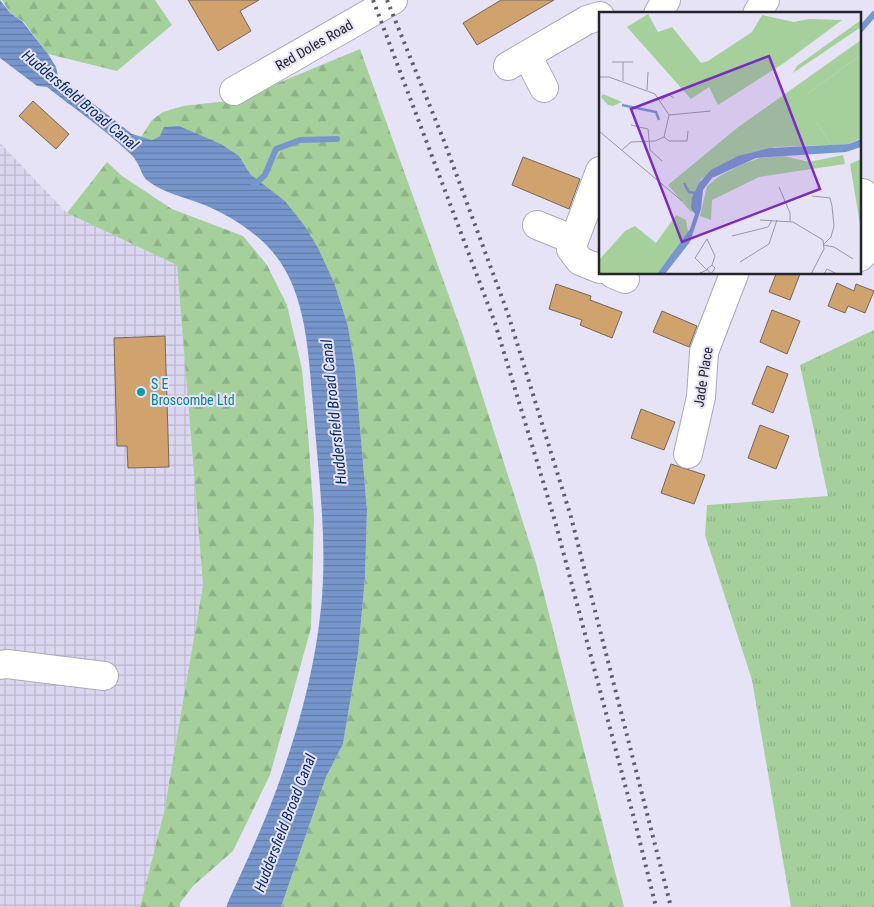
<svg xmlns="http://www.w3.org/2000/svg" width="874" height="907" font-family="'Roboto Condensed',sans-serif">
<defs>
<pattern id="industrial-grid" width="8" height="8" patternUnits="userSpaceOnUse" patternTransform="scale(1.25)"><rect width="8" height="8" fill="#dcd7f1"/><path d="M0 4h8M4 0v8" fill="none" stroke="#bdb8cf"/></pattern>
<pattern id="grass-tufts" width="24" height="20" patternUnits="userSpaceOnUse" patternTransform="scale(1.25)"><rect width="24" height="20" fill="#a5d09c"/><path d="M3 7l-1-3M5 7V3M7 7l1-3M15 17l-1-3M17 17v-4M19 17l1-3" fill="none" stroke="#8eb287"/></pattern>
<pattern id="forest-firs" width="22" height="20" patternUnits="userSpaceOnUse" patternTransform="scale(1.25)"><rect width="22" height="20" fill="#a5d09c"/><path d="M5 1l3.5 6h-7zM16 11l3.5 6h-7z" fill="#8eb287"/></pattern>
<pattern id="water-rules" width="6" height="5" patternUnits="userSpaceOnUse" patternTransform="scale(1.25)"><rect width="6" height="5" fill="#7797cc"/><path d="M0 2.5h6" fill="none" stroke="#617ba6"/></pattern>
</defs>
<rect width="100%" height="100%" fill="#e7e3f6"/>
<path fill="url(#industrial-grid)" d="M0 143 67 213 177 264 203 585 164 812 140 907H0Z"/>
<path fill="url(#grass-tufts)" d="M874 330V907H791L752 680 705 535 707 505 828 496 800 365Z"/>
<path fill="url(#forest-firs)" d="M2 0H155L172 25 117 71 48 54 23 21 10 13Z
M360 49 463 335 536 563 624 907H281L326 777 343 744 358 654 365 578 367 510 355 368 348 326 335 285 251 175 239 156 160 136 152 140 141 137 152 120 163 112 183 106 237 100Z
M107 162 122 176 172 209 243 236 267 265 287 305 302 369 308 433 314 518 311 628 270 775 233 851 193 886 180 903V907H140L164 812 203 585 177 265 67 213Z"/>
<path fill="url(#water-rules)" d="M0 0 10 13 22 21 48 54 56 67 58 76 132 134 152 140 160 136 164 127 179 126 221 144 239 156 251 175 285 201 304 225 318 248 335 285 348 326 355 368 367 510 365 578 358 654 343 744 326 777 281 907H226C240 875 256 842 269 809 294 745 314 677 321 608 328 541 318 472 313 405 308 353 307 289 270 249 253 230 225 213 202 204 184 197 164 193 148 181 141 176 141 167 136 161 134 157 130 153 126 150 102 127 73 108 47 87L37 86 0 58Z"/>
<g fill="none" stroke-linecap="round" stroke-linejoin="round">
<path stroke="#7797cc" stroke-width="6" d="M860 30 874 14
M253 186 265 175 276 149 300 140 337 139"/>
</g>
<path fill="#d0a26e" stroke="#74675a" d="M188 0H259L240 11 251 31 218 51Z
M501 0H554L477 45 463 23Z
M33 101 69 134 56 149 19 116Z
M523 157 580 179 569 209 512 185Z
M776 274H800L790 300 769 292Z
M837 283 854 291 856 284 874 291 865 313 848 306 845 313 828 306Z
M556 284 591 296 590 300 622 312 612 338 580 325 582 320 549 309Z
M772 310 800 321 787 354 760 342Z
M662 311 697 326 689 347 653 332Z
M165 336 169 467 128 468 127 446H117L114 338Z
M767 366 788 374 773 413 752 404Z
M641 409 675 422 664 450 631 438Z
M760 425 789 436 776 469 748 458Z
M671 464 705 475 694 504 661 493Z"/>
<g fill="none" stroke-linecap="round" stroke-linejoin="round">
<defs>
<path id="minor" d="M658 14 666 0
M757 14 765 0
M527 55 544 88
M508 66 587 20 600 16
M234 91 393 0
M600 171 571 249 580 261 600 269
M537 225 574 240
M860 257 871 246 863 193
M613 274 625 279
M688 454 701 397 704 352 734 274
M0 665 7 664 104 676"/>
</defs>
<use href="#minor" stroke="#aca8ba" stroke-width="30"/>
<use href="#minor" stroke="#fff" stroke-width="28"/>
<path stroke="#5f5d67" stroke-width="4" stroke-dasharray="2.5 5" stroke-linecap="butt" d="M373 0 495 323 555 521 636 826 656 907
M387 0 444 141 508 314 571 517 671 907"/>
</g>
<circle fill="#0f9aa8" stroke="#e7e3f6" stroke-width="2" cx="141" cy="392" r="5"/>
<g text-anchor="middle" stroke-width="4" stroke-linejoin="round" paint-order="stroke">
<g font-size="14" fill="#25242b" stroke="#e7e3f6">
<text transform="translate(314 45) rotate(-30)" y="5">Red Doles Road</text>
<text transform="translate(703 377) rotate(-81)" y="5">Jade Place</text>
</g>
<g font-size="14" fill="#0d838f" stroke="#e7e3f6" text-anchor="start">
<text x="151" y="389">S E<tspan x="151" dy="16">Broscombe Ltd</tspan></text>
</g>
<g font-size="15" font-style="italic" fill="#032866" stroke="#e7e3f6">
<text transform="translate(80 100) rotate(40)" y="5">Huddersfield Broad Canal</text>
<text transform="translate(334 412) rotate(-96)" y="5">Huddersfield Broad Canal</text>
<text transform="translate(285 823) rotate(-69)" y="5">Huddersfield Broad Canal</text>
</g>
</g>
<g transform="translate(599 12)">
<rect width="262" height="262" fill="#e7e3f6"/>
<path d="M49 2 59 20 73 15 102 51 109 49 153 20 163 3 195 10 210 7 243 8 185 51 119 93 110 75 92 87 28 15ZM262 43V126L250 132 232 133 217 109 209 81ZM4 82 23 90 14 94 9 93 2 85ZM262 147V218L251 152Z" fill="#a5d09c"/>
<path d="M262 8V15L194 61 198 54ZM262 28V43L209 81 224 102 217 109 232 133 176 135 139 145 102 167 93 185 96 201 91 199 69 173 138 116ZM244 143 246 152 160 165 113 188 112 208 101 204 108 174 122 163 144 152 161 146 185 144 210 150ZM77 203 87 208 89 220 58 262H0V248L26 219 36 214 57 231Z" fill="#a5d09c"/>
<path d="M262 58V97L241 113 222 87ZM262 148V174L253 152Z" fill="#a5d09c"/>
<path d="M262 127V135L247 140 157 146 113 166 104 178 102 197 91 230 66 262H58L91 217 96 202 92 196 93 185 100 171 112 158 139 144 171 136 250 132Z" fill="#7797cc"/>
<path fill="none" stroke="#7797cc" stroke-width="2.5" d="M23 93 57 100 60 108M85 171 90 180 96 181"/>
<path fill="none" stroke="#9997a5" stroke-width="1" d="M13 50H34M0 65H10L56 82 70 103 65 125 56 129 32 130 23 138M24 69V50M48 78 49 60M62 88 70 83 75 86M70 103 112 99M32 113 49 117 51 138 63 149M0 119 83 189M65 125 70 129H88L89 119M180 175 191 201V210M213 184 231 186 233 194 235 214 232 225 224 233M161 208 194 210 224 228 225 237 212 262M133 224 169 215 173 208M108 227 116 244 113 253 108 257 112 262 116 256 113 253M224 233 235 235 254 247M141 250 170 232 178 208M99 262 108 258 96 246 108 227M225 262 228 257 238 262"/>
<path fill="#7b2cbf" fill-opacity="0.15" stroke="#7b2cbf" stroke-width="2.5" d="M170 44 221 177 83 230 32 97Z"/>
<rect width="262" height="262" fill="none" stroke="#25242b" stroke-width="2.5"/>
</g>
</svg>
